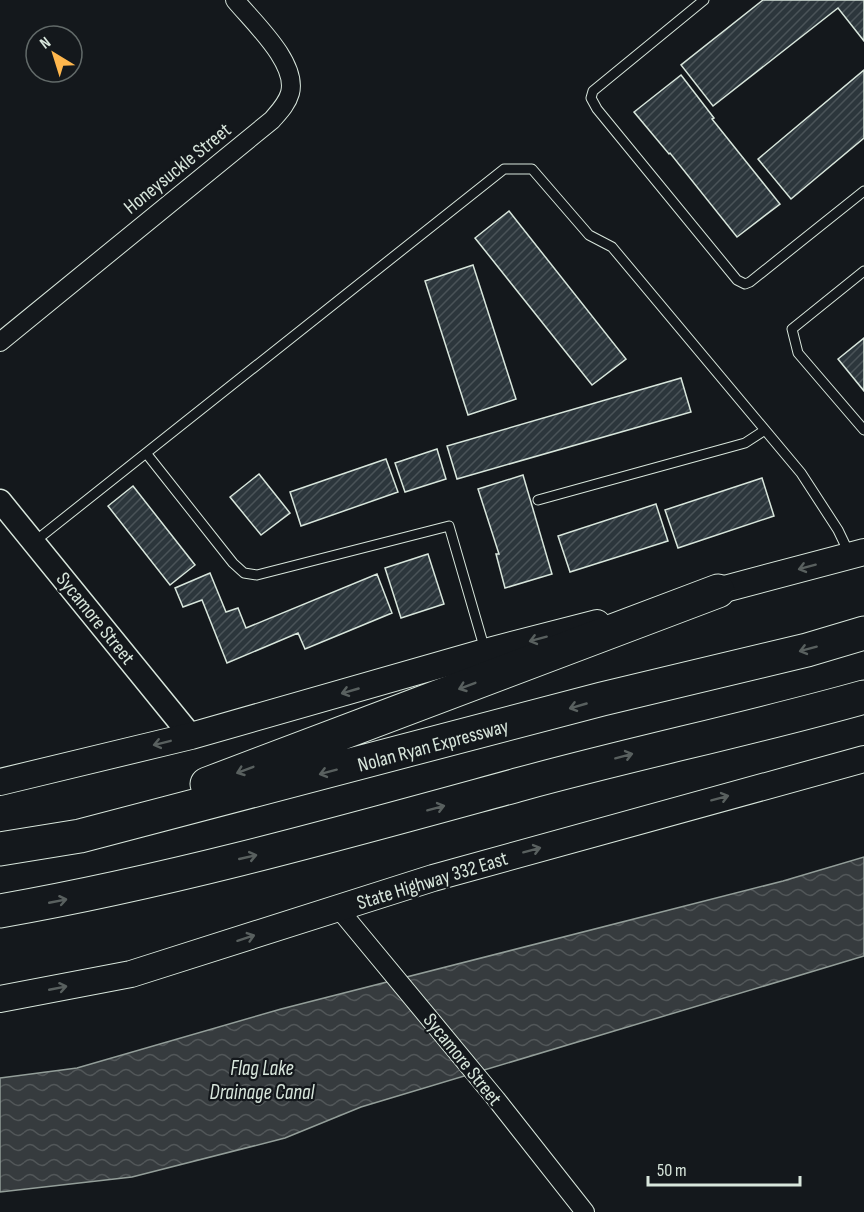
<svg xmlns="http://www.w3.org/2000/svg" width="864" height="1212" font-family="'Sofia Sans Condensed',sans-serif">
<defs>
<pattern id="water-waves" width="16" height="10" patternUnits="userSpaceOnUse" patternTransform="scale(1.5)"><rect width="16" height="10" fill="#363b3e"/><path d="M0 5q4-4 8 0t8 0" fill="none" stroke="#525759"/></pattern>
<pattern id="building-hatch" width="6" height="6" patternUnits="userSpaceOnUse" patternTransform="scale(1.5)"><rect width="6" height="6" fill="#2c363c"/><path d="M-1 1l2-2M0 6l6-6M5 7l2-2" fill="none" stroke="#4a5358"/></pattern>
</defs>
<rect width="100%" height="100%" fill="#14181c"/>
<path fill="url(#water-waves)" stroke="#939e99" stroke-width="1.5" d="M864 857V956L361 1107 285 1138 132 1177 0 1192V1078L77 1068 281 1009 783 881Z"/>
<path fill="url(#building-hatch)" stroke="#d8e6dc" stroke-width="1.5" d="M763 0H864V41L838 8 713 106 681 65Z
M864 70V138L791 199 758 159Z
M681 75 714 118 712 119 780 204 737 237 670 153 669 154 634 112Z
M509 211 626 359 592 385 475 238Z
M473 265 516 399 468 415 425 281Z
M864 338V391L838 359Z
M681 378 691 412 457 479 447 446Z
M437 449 446 479 405 492 395 463Z
M386 459 398 492 301 526 290 492Z
M259 474 290 513 261 535 230 497Z
M523 475 552 574 505 588 496 554H499L478 489Z
M762 478 774 516 678 548 665 510Z
M133 486 195 565 170 585 108 506Z
M656 504 668 541 570 572 558 536Z
M428 554 444 604 401 618 385 568Z
M210 573 226 612 238 608 246 628 377 574 392 613 305 649 298 633 227 663 202 600 183 607 175 588Z"/>
<g fill="none" stroke-linecap="round" stroke-linejoin="round">
<defs>
<path id="service" d="M704 0 593 91 591 98 597 109 737 280 745 284 750 282 864 191
M864 271 792 329 798 353 864 430
M146 453 233 563 244 573 257 575 449 526 485 650
M538 500 745 443 765 430
M34 542 504 169H532L589 235 612 247 801 473 838 530 850 555"/>
<path id="minor" d="M0 342 272 120C279 112 287 104 290 93 298 63 253 22 235 0
M338 908 496 1099 585 1212"/>
<path id="tertiary" d="M0 501 191 736"/>
<path id="secondary" d="M702 595 864 552
M0 782 191 736 485 652 597 623
M0 999 131 974 433 878 864 759"/>
<path id="motorway" d="M207 784 718 591
M0 849 80 836 602 699 807 650 864 633
M0 911C176 880 349 831 521 784 634 753 750 729 864 697"/>
</defs>
<use href="#service" stroke="#d8e6dc" stroke-width="11"/>
<use href="#minor" stroke="#d8e6dc" stroke-width="20"/>
<use href="#tertiary" stroke="#d8e6dc" stroke-width="25"/>
<use href="#secondary" stroke="#d8e6dc" stroke-width="28"/>
<use href="#motorway" stroke="#d8e6dc" stroke-width="35"/>
<use href="#service" stroke="#14181c" stroke-width="9"/>
<use href="#minor" stroke="#14181c" stroke-width="18"/>
<use href="#tertiary" stroke="#14181c" stroke-width="22"/>
<use href="#secondary" stroke="#14181c" stroke-width="26"/>
<use href="#motorway" stroke="#14181c" stroke-width="33"/>
</g>
<defs><path id="oneway-shaft" d="M-6 0H5M1.5-3L5.5 0L1.5 3" fill="none" stroke-width="1.6" stroke-linecap="round" stroke-linejoin="round" transform="scale(1.5)"/></defs>
<g stroke="#59605f">
<use href="#oneway-shaft" transform="translate(807 567) rotate(165)"/>
<use href="#oneway-shaft" transform="translate(538 639) rotate(165)"/>
<use href="#oneway-shaft" transform="translate(808 649) rotate(165)"/>
<use href="#oneway-shaft" transform="translate(467 686) rotate(159)"/>
<use href="#oneway-shaft" transform="translate(350 691) rotate(164)"/>
<use href="#oneway-shaft" transform="translate(578 706) rotate(164)"/>
<use href="#oneway-shaft" transform="translate(162 743) rotate(166)"/>
<use href="#oneway-shaft" transform="translate(624 756) rotate(-15)"/>
<use href="#oneway-shaft" transform="translate(245 770) rotate(159)"/>
<use href="#oneway-shaft" transform="translate(328 772) rotate(165)"/>
<use href="#oneway-shaft" transform="translate(720 798) rotate(-15)"/>
<use href="#oneway-shaft" transform="translate(436 808) rotate(-15)"/>
<use href="#oneway-shaft" transform="translate(532 850) rotate(-15)"/>
<use href="#oneway-shaft" transform="translate(248 857) rotate(-13)"/>
<use href="#oneway-shaft" transform="translate(58 901) rotate(-11)"/>
<use href="#oneway-shaft" transform="translate(246 938) rotate(-18)"/>
<use href="#oneway-shaft" transform="translate(58 988) rotate(-11)"/>
</g>
<g text-anchor="middle" stroke-width="4.5" stroke-linejoin="round" paint-order="stroke">
<g font-size="20" fill="#d8e6dc" stroke="#14181c">
<text transform="translate(177 168) rotate(-39)" y="7">Honeysuckle Street</text>
<text transform="translate(96 618) rotate(51)" y="7">Sycamore Street</text>
<text transform="translate(433 745) rotate(-15)" y="7">Nolan Ryan Expressway</text>
<text transform="translate(432 880) rotate(-17)" y="7">State Highway 332 East</text>
<text transform="translate(463 1059) rotate(51)" y="7">Sycamore Street</text>
</g>
<g font-size="21" font-style="italic" fill="#d8e6dc" stroke="#14181c">
<text x="262" y="1075">Flag Lake<tspan x="262" dy="24">Drainage Canal</tspan></text>
</g>
</g>
<g transform="translate(54 54) rotate(322)"><circle r="28" fill="#14181c" stroke="#626a69" stroke-width="1.5"/>
<path d="M0-4.5L10 22L0 15L-10 22Z" fill="#ffb74d"/>
<text y="-9" font-size="16" font-weight="bold" text-anchor="middle" fill="#d8e6dc">N</text>
</g>
<path d="M648 1176v9h152v-9" fill="none" stroke="#d8e6dc" stroke-width="3"/>
<text x="657" y="1176" font-size="18" fill="#d8e6dc" stroke="#14181c" stroke-width="4.5" paint-order="stroke">50 m</text>
</svg>
